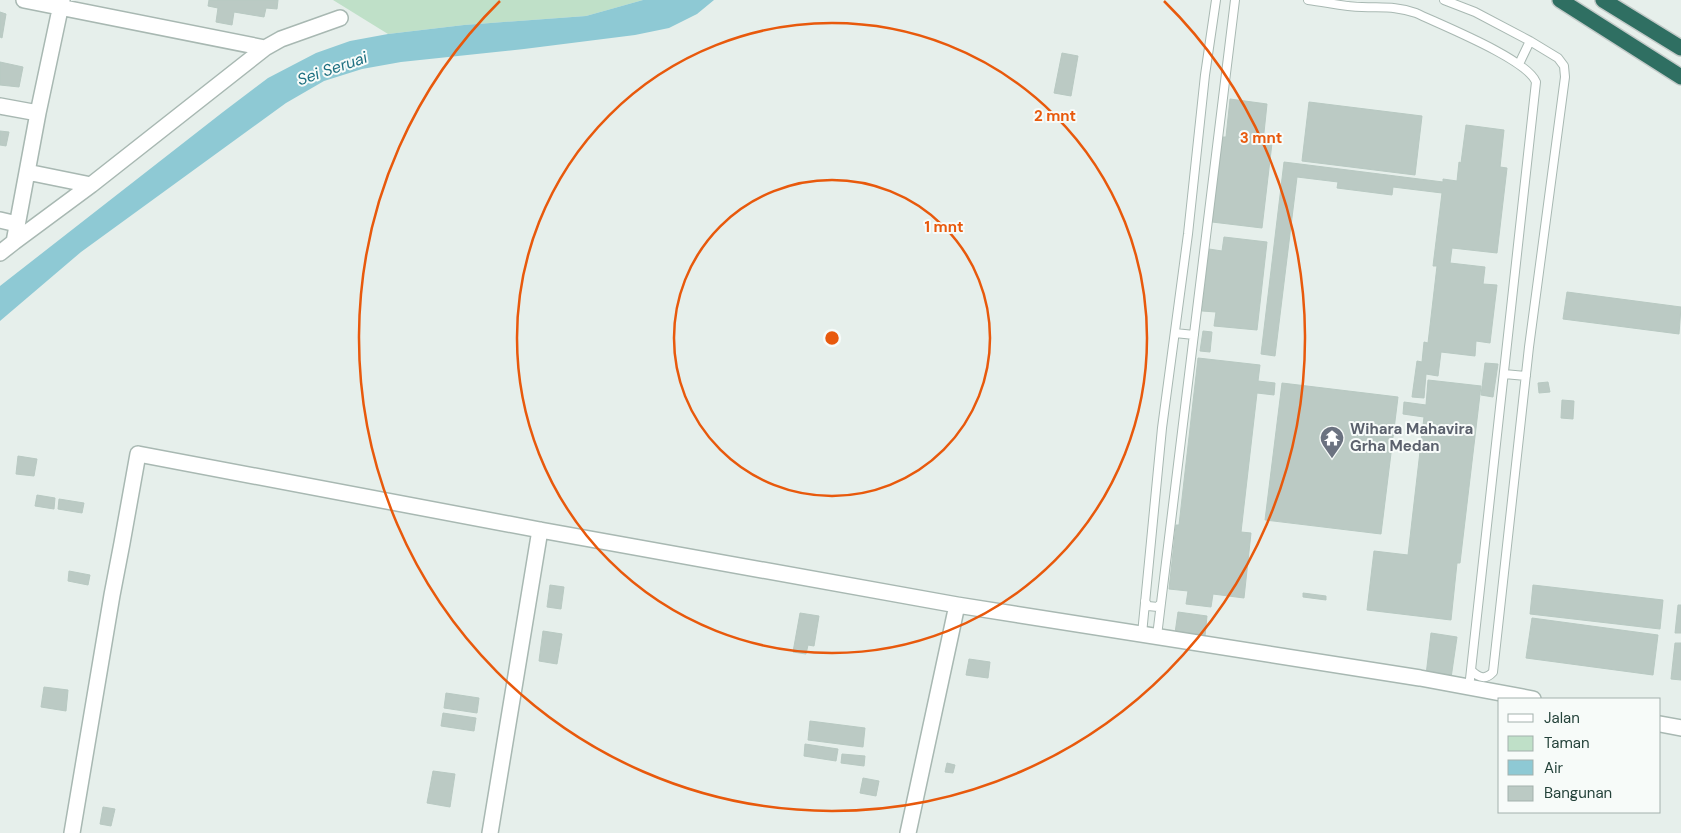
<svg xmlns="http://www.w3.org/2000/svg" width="1681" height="833" font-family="'DM Sans',sans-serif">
<rect width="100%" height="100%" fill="#e6efeb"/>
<path fill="#bfe0c8" d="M333 0H643L586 16 464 25 388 34Z"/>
<path fill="#8ec9d4" d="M643 0H714L697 14 669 28 635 35 524 49 401 62 362 69 324 81 286 103 81 252 0 321V286L223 112 268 78 316 53 350 41 388 34 464 25 586 16Z"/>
<path fill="#bbcac4" stroke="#b8c9c2" d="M209 0H278L277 9 266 8 264 17 234 12 232 25 216 22 218 8 208 6Z
M0 12 6 14 2 38 0 37Z
M1062 53 1078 56 1071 96 1054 93Z
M0 62 23 67 19 87 0 85Z
M1230 99 1267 104 1263 142 1272 143 1262 228 1212 222 1222 137H1226Z
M1309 102 1422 116 1415 175 1302 161Z
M1466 125 1504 130 1500 167 1507 168 1497 253 1452 248 1450 263 1485 267 1483 284 1497 285 1490 343 1476 341 1475 356 1441 352 1438 376 1426 374 1424 398 1412 397 1417 361 1422 362 1424 342 1428 343 1437 266H1433L1442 193 1393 187 1392 195 1337 188 1338 182 1297 177 1275 356 1261 354 1284 162 1443 182V179L1457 181 1459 162 1461 163Z
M0 131 9 132 6 146 0 145Z
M1224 237 1267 242 1257 330 1214 326 1216 312 1202 311 1209 249 1222 251Z
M1567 292 1681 307 1679 334 1563 319Z
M1203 331 1212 332 1210 352 1200 351Z
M1198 358 1260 365 1258 381 1275 383 1274 395 1257 393 1241 532 1251 533 1244 598 1213 594 1211 607 1186 604 1188 591 1169 589 1176 525H1179Z
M1485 363 1498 364 1493 397 1481 395Z
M1428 380 1481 386 1460 563H1457L1451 620 1367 610 1374 551 1408 555 1424 417 1403 414 1404 402 1426 405Z
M1548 382 1550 392 1539 393 1538 383Z
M1282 383 1398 397 1381 534 1265 520Z
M1562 400 1574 401 1573 419 1561 418Z
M18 456 37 459 34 476 16 474Z
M37 495 55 498 54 509 35 506Z
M59 499 84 503 82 513 58 509Z
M69 571 90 575 88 585 68 581Z
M550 585 564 587 561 609 547 607Z
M1533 585 1663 600 1660 629 1530 614Z
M1303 593 1326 596V600L1303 597Z
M1678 605H1681V633H1675Z
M1178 612 1207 616 1205 636 1175 633Z
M800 613 819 616 814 646 808 645 806 654 793 652Z
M1532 618 1658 635 1653 675 1526 658Z
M543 631 562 634 557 664 539 661Z
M1431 633 1457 637 1451 678 1426 675Z
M1675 643H1681V680L1671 679Z
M969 659 990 662 988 678 966 675Z
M44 687 68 690 66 711 41 707Z
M446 693 479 698 477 713 444 708Z
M443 713 476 718 474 731 441 726Z
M810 721 865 728 863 747 808 740Z
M805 744 838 749 836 761 804 756Z
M842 754 865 756 864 766 841 763Z
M947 763 955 765 953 773 945 772Z
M433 771 455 774 450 807 427 803Z
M863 778 879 781 876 796 860 793Z
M103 807 115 809 111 826 100 824Z"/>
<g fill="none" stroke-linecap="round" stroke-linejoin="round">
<defs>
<path id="service" d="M1308 0C1326 2 1344 7 1362 7 1383 8 1395 6 1416 13 1441 25 1527 59 1536 82L1469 688
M1444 0 1475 12 1530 41 1558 58 1564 66 1565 77 1529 347 1493 672C1486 680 1479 678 1472 671
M1519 64 1530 41
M1175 333 1194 335
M1504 374 1526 376
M1145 601 1148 606 1158 607 1161 603 1235 0
M1142 634 1162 428 1188 234 1205 75 1216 0
M1157 636 1161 603"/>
<path id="minor" d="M24 0 265 48
M0 106 38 113
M27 172 91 185
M0 220 17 224
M14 242 91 185 265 48 281 39 340 18
M0 253 14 242 38 113 62 0
M1660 724 1681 728
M72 833 112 595 122 543 138 454 540 530 957 605 1420 678 1533 699
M490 833 540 530
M908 833 957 605"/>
<path id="motorway" d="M1560 0 1681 77
M1603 0 1681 48"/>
</defs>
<use href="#service" stroke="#a8b8b2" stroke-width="10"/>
<use href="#minor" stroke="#a8b8b2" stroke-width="18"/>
<use href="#motorway" stroke="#c2cac8" stroke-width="18"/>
<use href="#service" stroke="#fff" stroke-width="8"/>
<use href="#minor" stroke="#fff" stroke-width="15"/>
<use href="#motorway" stroke="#2f6f62" stroke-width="15"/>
</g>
<g fill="none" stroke="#e8590c" stroke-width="2.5">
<circle cx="832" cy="338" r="158"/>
<circle cx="832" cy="338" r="315"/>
<path d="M1164 1A473 473 0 1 1 500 1"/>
</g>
<defs>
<symbol id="temple-pin" viewBox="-11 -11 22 30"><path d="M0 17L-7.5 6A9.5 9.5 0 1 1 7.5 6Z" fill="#6b7280" stroke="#f7fbf9"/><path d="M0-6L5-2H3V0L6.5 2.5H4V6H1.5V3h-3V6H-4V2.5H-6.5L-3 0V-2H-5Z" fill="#fff"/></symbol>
</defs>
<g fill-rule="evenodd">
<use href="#temple-pin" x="1318" y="424" width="28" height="38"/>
</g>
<g text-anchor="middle" stroke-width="4" stroke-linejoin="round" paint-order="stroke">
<g font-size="15" font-weight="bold" fill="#5b616d" stroke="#f7fbf9" text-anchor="start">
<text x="1350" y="434">Wihara Mahavira<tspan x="1350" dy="17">Grha Medan</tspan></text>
</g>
<g font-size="16" font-style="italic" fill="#1c6f80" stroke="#f7fbf9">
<text transform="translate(332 68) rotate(-19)" y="6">Sei Seruai</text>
</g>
</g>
<circle cx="832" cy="338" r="8" fill="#e8590c" stroke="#f7fbf9" stroke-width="2.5"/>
<g font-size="15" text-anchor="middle" font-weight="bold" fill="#e8590c" stroke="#f7fbf9" stroke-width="4" stroke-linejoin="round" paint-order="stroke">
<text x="1055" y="121">2 mnt</text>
<text x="1261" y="143">3 mnt</text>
<text x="944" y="232">1 mnt</text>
</g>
<rect x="1498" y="698" width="162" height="115" fill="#f7fbf9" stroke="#a3b1ad"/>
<rect x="1508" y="714" width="25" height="8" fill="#ffffff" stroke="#a3b1ad"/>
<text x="1544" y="723" font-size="15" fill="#24423a">Jalan</text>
<rect x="1508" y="736" width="25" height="15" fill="#bfe0c8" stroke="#a3b1ad"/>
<text x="1544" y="748" font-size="15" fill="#24423a">Taman</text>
<rect x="1508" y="760" width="25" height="15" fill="#8ec9d4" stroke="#a3b1ad"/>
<text x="1544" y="773" font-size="15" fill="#24423a">Air</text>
<rect x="1508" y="786" width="25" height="15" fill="#bbcac4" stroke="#a3b1ad"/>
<text x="1544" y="798" font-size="15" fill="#24423a">Bangunan</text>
</svg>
